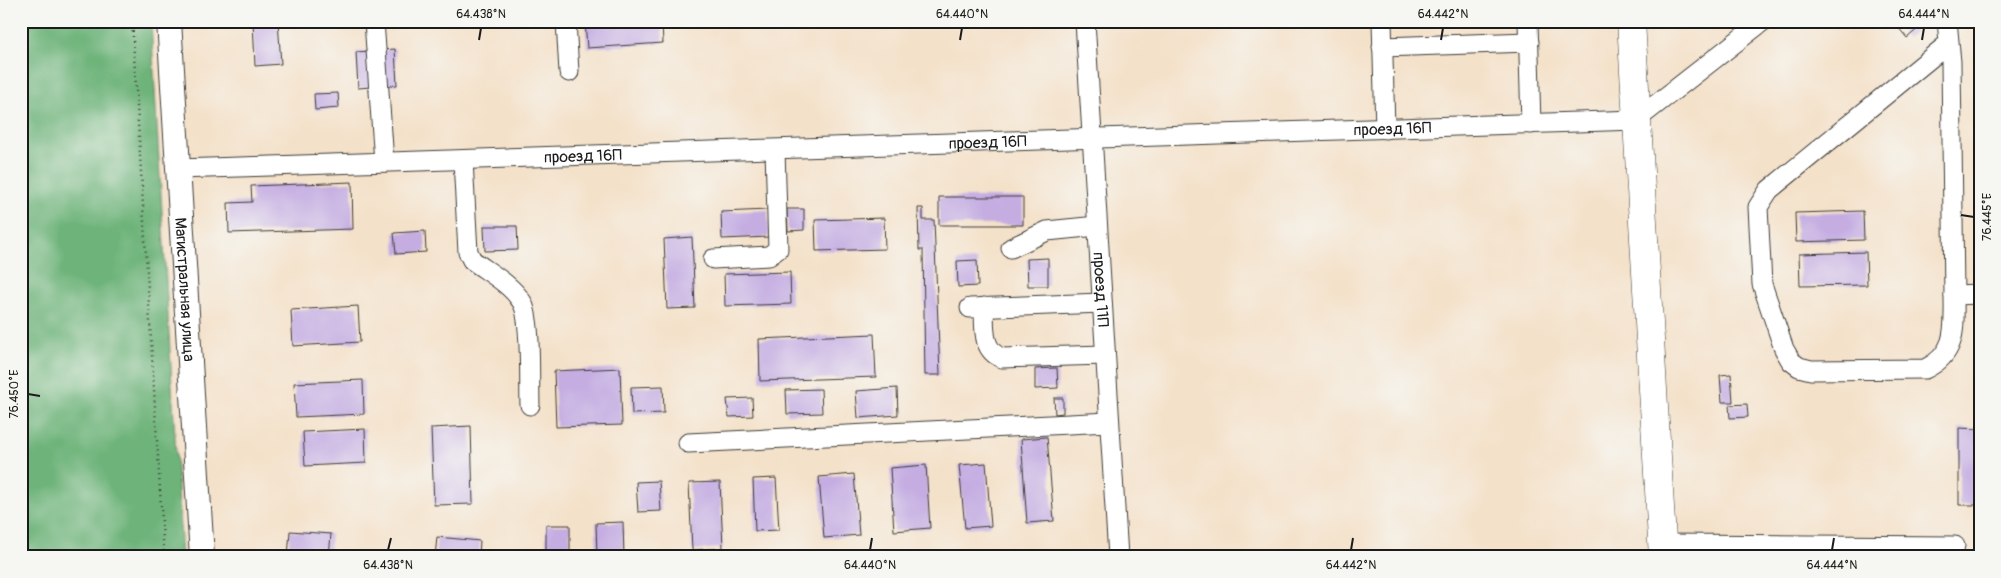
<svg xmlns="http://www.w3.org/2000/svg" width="2001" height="578" font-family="Pangolin,sans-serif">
<rect width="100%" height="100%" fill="#f6f6f2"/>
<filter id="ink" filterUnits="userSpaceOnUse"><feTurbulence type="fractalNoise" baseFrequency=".02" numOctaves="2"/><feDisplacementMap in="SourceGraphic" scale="10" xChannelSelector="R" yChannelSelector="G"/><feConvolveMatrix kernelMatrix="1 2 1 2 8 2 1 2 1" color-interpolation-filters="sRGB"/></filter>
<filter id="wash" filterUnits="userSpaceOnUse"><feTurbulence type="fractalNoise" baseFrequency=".0096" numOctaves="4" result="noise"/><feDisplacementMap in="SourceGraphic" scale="20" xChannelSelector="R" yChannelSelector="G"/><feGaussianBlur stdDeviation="1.12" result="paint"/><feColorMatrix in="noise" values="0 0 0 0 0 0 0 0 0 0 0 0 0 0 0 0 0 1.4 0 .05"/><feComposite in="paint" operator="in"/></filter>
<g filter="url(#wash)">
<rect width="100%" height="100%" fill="#f4e1c9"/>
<path fill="#6eb47a" stroke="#45684b" d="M21 21H151L182 557H21Z"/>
<g id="blocks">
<path fill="#c5ade2" d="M253 21H278L281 64 255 66Z
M585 21H662L663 43 587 48Z
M1893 21H1927L1907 38Z
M395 49 397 85 358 88 356 52Z
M338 93 339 108 315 110 314 94Z
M352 182 353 229 229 233 228 203 252 202 251 186Z
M939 197H1023V225H939Z
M918 208H923V220H934L940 375H925L923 250H919Z
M787 209H804V230L788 231Z
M768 210 769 237 722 239 721 212Z
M1863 211 1864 240 1796 242 1795 213Z
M884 218 885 249 816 251 815 220Z
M484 226H517L518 250 485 251Z
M425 231 426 252 396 254 394 233Z
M692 237 695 308 667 309 664 239Z
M1866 252 1867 285 1800 286 1799 254Z
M1048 258V286H1028L1027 259Z
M977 260 978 286 958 287 957 261Z
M790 272 791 304 725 306 724 274Z
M358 306 360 342 293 346 291 310Z
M874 334 876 377 760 381 759 339Z
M620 368 622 425 556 427 554 371Z
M1057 368 1058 388 1035 389V369Z
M1731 374 1733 402H1722L1720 375Z
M363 380 364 414 296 417 294 383Z
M663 386 664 413 632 414 631 387Z
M897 388 898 415 858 418 856 391Z
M821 389 822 413 787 414 786 390Z
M752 398 753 416 729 417 727 399Z
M1054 398H1063V413L1055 414Z
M1747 404 1748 417 1730 418 1729 405Z
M471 426 473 504 434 505 431 428Z
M1959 428 1980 429V505H1959Z
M365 429 366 463 305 466 303 432Z
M1047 437 1054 521 1027 523 1021 439Z
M986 463 991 526 965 528 959 465Z
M926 465 930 528 894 531 890 468Z
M854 474 859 535 824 538 819 477Z
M776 478 779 530 755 531 753 479Z
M659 481 661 511 638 512 636 482Z
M720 482 723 548 692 550 689 483Z
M623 522 624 557H597L596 523Z
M546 525H570V557H546Z
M290 531 331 534 329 557H288Z
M437 537 480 541 479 557H435Z"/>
</g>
</g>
<g filter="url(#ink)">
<use href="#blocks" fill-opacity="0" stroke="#3c3a36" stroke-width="1"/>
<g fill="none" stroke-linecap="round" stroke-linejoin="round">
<defs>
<g id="minor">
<path d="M374 21 384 162"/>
<path d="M566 21 569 72"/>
<path id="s1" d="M1085 21 1118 557"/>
<path d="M1382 21 1385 129"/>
<path d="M1528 21 1531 124"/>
<path d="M1947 21 1951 62 1954 295C1954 327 1958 353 1925 369L1811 370 1799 367 1791 361 1784 349 1762 284 1758 207 1769 190 1949 43"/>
<path d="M1382 47 1529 42"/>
<path d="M463 160 468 252 472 260C488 272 511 284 522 302 532 319 529 382 530 405"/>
<path id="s2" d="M178 169 1636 120 1763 21"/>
<path d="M1011 248 1047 231 1097 226"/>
<path d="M713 259 769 256 778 249 775 150"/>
<path d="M1954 295 1980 294"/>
<path d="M984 307C985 327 981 350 1002 358L1105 355"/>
<path d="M970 308 1102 303"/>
<path d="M688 443 1109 422"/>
<path d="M1662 544 1955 546"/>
</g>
<g id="major">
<path id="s3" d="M169 21 202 557"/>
</g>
<path id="highway" d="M1631 21 1663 557"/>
</defs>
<use href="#minor" stroke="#3c3a36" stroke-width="21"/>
<use href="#major" stroke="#3c3a36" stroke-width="26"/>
<use href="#highway" stroke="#3c3a36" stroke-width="29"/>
<path stroke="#3c3a36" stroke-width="2.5" stroke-dasharray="1 4" stroke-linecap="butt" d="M132 21 164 557"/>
<use href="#minor" stroke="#fff" stroke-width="19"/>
<use href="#major" stroke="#fff" stroke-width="24"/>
<use href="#highway" stroke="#fff" stroke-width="28"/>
</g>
</g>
<path fill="none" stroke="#1c1c1c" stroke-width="2" d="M479 40 481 28M960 40 962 28M1441 40 1443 28M1922 40 1924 28M1961 215 1974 217M28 394 40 396M388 550 391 538M870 550 872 538M1351 550 1353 538M1832 550 1834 538"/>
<g text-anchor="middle" stroke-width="4.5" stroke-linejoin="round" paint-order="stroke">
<g font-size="16" fill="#1c1c1c" stroke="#f6f6f2">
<text dy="6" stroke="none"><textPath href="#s2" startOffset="1215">проезд 16П</textPath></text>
<text dy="6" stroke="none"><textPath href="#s2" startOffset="810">проезд 16П</textPath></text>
<text dy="6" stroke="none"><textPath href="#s2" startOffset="405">проезд 16П</textPath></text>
<text dy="6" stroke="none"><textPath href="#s3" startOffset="269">Магистральная улица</textPath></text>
<text dy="6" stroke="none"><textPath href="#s1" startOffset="269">проезд 11П</textPath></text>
</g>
</g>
<rect width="2001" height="578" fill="none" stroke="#f6f6f2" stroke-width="55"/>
<rect x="28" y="28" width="1946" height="522" fill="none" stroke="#1c1c1c" stroke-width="2"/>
<g font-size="12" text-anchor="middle" fill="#1c1c1c">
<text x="481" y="18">64.438°N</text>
<text x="962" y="18">64.440°N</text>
<text x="1443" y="18">64.442°N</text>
<text x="1924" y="18">64.444°N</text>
<text transform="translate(1987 217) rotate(-90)" y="4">76.445°E</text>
<text transform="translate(14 394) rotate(-90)" y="4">76.450°E</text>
<text x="388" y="569">64.438°N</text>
<text x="870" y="569">64.440°N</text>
<text x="1351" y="569">64.442°N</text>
<text x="1832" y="569">64.444°N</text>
</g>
</svg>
